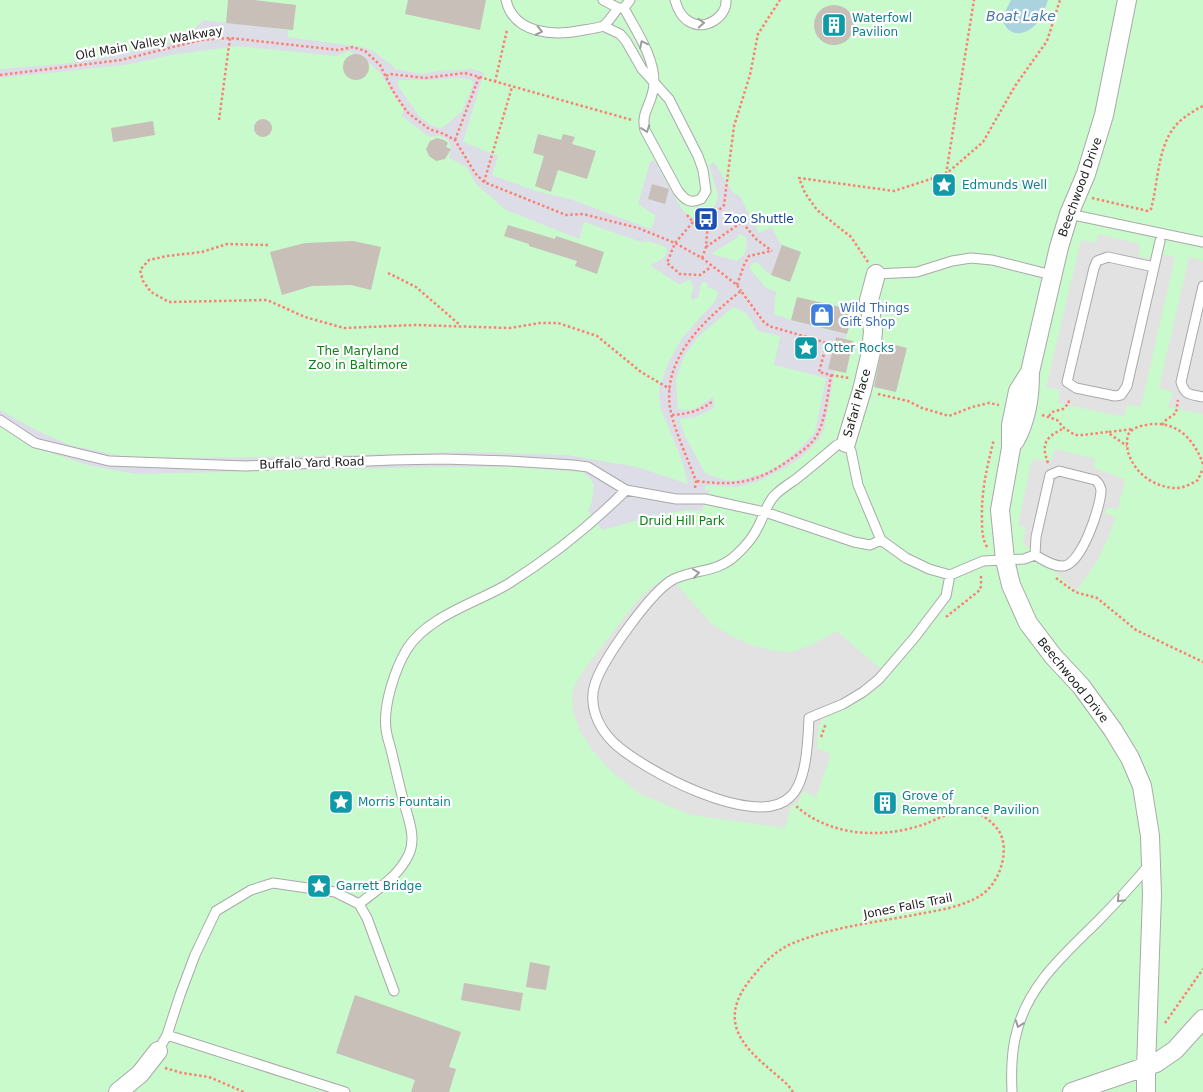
<svg xmlns="http://www.w3.org/2000/svg" width="1203" height="1092" font-family="'DejaVu Sans',sans-serif">
<rect width="100%" height="100%" fill="#f2efe9"/>
<path fill="#c8facc" d="M0 0H1203V1092H0Z"/>
<path fill="#e2e2e2" d="M1098 234 1140 244 1139 256 1145 258 1166 255 1175 257 1141 407 1128 404 1124 417 1058 403 1060 390 1046 387 1081 240 1096 243Z
M1189 257 1203 261V414L1168 407 1173 392 1159 388Z
M1055 449 1095 459 1094 468 1125 479 1118 509 1107 508 1105 513 1116 517 1108 538 1096 563 1076 591 1023 543 1026 527 1018 525 1032 459 1051 461Z
M669 575 691 601 711 623 731 636 751 645 774 651 793 652 811 645 837 631 889 676 878 688 863 698 831 712 823 719 818 727 817 748 831 754 816 797 803 791 798 802 790 809 785 828 691 815 640 794 613 773 592 750 580 731 573 711 572 694 575 685 586 667 637 601 649 589Z"/>
<path fill="#dddde8" fill-rule="evenodd" d="M203 20 288 30V37L361 47 372 50 394 67 395 69 423 74 436 71 473 69 484 73 463 142 498 156 492 175 536 191 570 199 651 229 656 216 638 204 650 162 654 160 683 211 692 217H698L712 210 718 199 717 192 709 165 714 162 734 194 739 195 759 233 771 227 782 246 771 275 757 262 752 264 750 267 751 270 766 288 776 292 774 314 791 320 847 334 845 339 836 337 835 371 824 429 819 439 804 455 790 465 757 482 736 487 706 485 705 491 710 489 702 511 687 510 658 515 602 530 588 511 592 501 594 485 589 477 582 472 513 467H430L136 474 91 466 30 446 0 426V410L34 429 70 445 121 456 152 458 273 457 465 452 567 455 637 467 688 484 681 458 660 407 659 390 668 363 682 338 715 301 718 294 716 290 707 287 708 283 704 282 701 284 698 297 693 300 691 298 693 287 690 280 685 281 680 285 650 265 661 260 665 256 667 252 666 247 648 241 641 242 584 222 579 239 506 210 475 183 467 167 449 158 451 148 448 140 440 136 429 137 402 116 404 109 380 73 369 63 365 57 360 54H354L349 51 336 56 238 46 177 54 125 65 0 78V69L62 64 106 57 166 44 189 34ZM459 78 472 80 473 85 462 111 445 126 440 128 431 125 419 116 398 86V80H429ZM739 234 746 237 747 247 743 256 737 261 711 254 737 238ZM733 307 746 313 758 331 780 336 774 365 826 378 815 432 809 439 796 452 778 466 766 472 747 478 733 481 724 480 705 473 684 434 679 419 696 417 714 408 713 397 698 407 691 410 678 409 676 379 684 356 698 337Z"/>
<path fill="#aad3df" d="M1011 0H1048C1045 8 1043 15 1038 22 1026 37 1007 38 1002 18Z"/>
<path fill="#c7bfb8" d="M228 0H254L296 5 293 30 226 23Z
M408 0H486L480 30 405 14Z
M814 25a20 20 0 1 1 40 0a20 20 0 1 1-40 0Z
M343 67a13 13 0 1 1 26 0a13 13 0 1 1-26 0Z
M254 128a9 9 0 1 1 18 0a9 9 0 1 1-18 0Z
M153 121 155 135 113 142 111 128Z
M538 134 561 140 563 134 575 137 572 144 596 151 587 179 558 170 551 192 535 186 544 156 533 153Z
M437 138 444 140 448 143 446 147 451 149 445 159 436 161 429 156 426 149 430 141Z
M652 184 669 189 665 204 648 199Z
M508 225 555 239 556 236 604 252 597 274 575 266 577 261 529 246V244L504 236Z
M353 241 381 247 371 290 351 285 312 286 282 295 270 252 305 243Z
M782 245 801 252 790 282 771 275Z
M797 297 853 310 847 334 791 320Z
M836 337 853 341 846 373 828 369Z
M883 342 907 348 896 392 874 387Z
M530 962 550 966 546 990 526 987Z
M464 983 523 993 520 1011 461 1000Z
M355 995 461 1032 449 1067 456 1069 449 1092H411L415 1080 336 1053Z"/>
<g fill="none" stroke-linecap="round" stroke-linejoin="round">
<defs>
<path id="lane" d="M506 0C514 35 555 36 584 30 590 29 598 28 603 26 609 22 614 13 618 8
M603 0 618 8H624L630 0
M675 0C677 8 682 18 690 22 705 31 727 17 726 0
M603 26 620 34 626 41 642 69 669 99 698 156 703 170 706 191 701 199C690 204 685 200 678 191L645 130C640 111 654 103 654 82 654 56 636 31 624 8
M1069 214 1203 242
M1154 267 1108 257 1097 261 1094 268 1067 382 1076 388 1115 396 1121 395 1127 386 1160 241
M876 274 917 272 952 261 971 258 992 260 1052 275
M1203 286 1181 382C1185 396 1190 394 1203 397
M0 420 35 443 109 461 246 466 392 460 442 459 509 461 573 465 588 467 626 490 676 499H705L765 512 854 542 870 545 881 540
M950 575 946 596 915 637 879 679 863 692 843 704 809 718C808 740 807 782 790 797 756 831 641 769 613 742 598 727 588 705 595 684 603 659 652 590 674 579 696 569 717 573 736 555 746 546 754 536 759 525 764 515 767 503 775 495 781 489 789 484 796 479 810 468 823 457 837 445L846 443 851 451 858 485 881 540 906 558 929 569 950 575 983 561 1024 559 1035 555C1043 560 1054 567 1064 566 1082 563 1101 506 1101 490 1100 485 1099 483 1095 480L1059 471 1050 475 1036 537 1035 555
M359 904C378 889 399 876 409 854 416 838 409 821 405 806 400 790 397 774 393 758 391 748 387 738 386 729 383 705 395 669 407 649 428 616 476 603 508 584 551 557 590 526 626 490
M167 1035 180 995 195 955 216 911 251 890 273 883 335 892 359 904 367 918 394 991
M158 1051 167 1035 345 1092
M1012 1092C1011 1071 1011 1051 1017 1031 1029 984 1065 954 1098 921 1116 903 1133 884 1150 864"/>
<path id="street" d="M1030 372 1018 391 1011 425V448L1000 510 1005 560 1011 585 1028 623 1053 656 1081 686 1113 730 1130 758 1142 786 1150 836 1152 895 1146 1068V1092
M1015 441C1027 419 1030 397 1030 372L1059 247 1069 214 1086 174 1104 115 1127 0
M846 443 862 390 871 352 873 331 869 300 876 274
M118 1092 140 1074 158 1051
M1072 1092 1156 1063 1175 1050 1203 1019"/>
</defs>
<use href="#lane" stroke="#a9a9a9" stroke-width="11"/>
<use href="#street" stroke="#a9a9a9" stroke-width="20"/>
<path stroke="#fa8072" stroke-width="2.5" stroke-dasharray="2.5 2.5" stroke-linecap="butt" d="M0 75 121 60 201 40 230 38 338 50 353 47 365 51 380 65 393 91 407 112 429 129 444 134 455 140 475 173 484 182 566 215 583 214 638 228 675 243 702 258 737 285 741 291
M386 76 390 74 425 78 465 73 632 120
M495 82 507 30
M219 120 230 38
M455 140 479 77
M946 174 974 0
M484 182 512 87
M1092 198 1148 211 1151 209C1159 180 1157 142 1180 121 1187 115 1195 110 1203 106
M687 215 693 222 709 220 724 205 734 126 750 75 758 34 780 0
M693 222 675 243 667 263 680 274 700 275 711 267
M268 245 227 244 202 252 167 256 149 260 140 270 143 281 151 292 169 302 267 300 305 317 344 328 415 325 510 328 540 323H558L597 336 641 372 670 389
M706 247 742 222 756 239 772 251
M702 258 706 247 708 221
M868 262 851 237 817 210 805 193 799 178 894 191 946 174 983 142 1015 86 1047 41 1060 0
M388 273 416 287 460 325
M737 285 744 265 749 256 771 251
M831 375 849 378
M878 394 908 401 922 408 949 416 972 407 989 403 999 405
M672 415C688 414 700 411 713 401
M1042 415 1057 420 1064 428 1075 435H1083L1107 432 1127 446
M1049 416 1052 412 1063 409 1069 403 1068 398
M1162 425 1166 420 1176 413 1178 400
M1109 432 1133 429
M1048 463C1040 442 1047 437 1064 428
M1203 464C1194 439 1176 419 1146 425 1140 426 1133 428 1129 433 1126 439 1127 446 1128 452 1134 472 1152 486 1173 488 1182 489 1191 484 1198 480L1203 468
M697 481C735 486 756 483 788 461 797 455 809 447 815 438 825 425 828 392 831 375L819 372 827 343
M695 488 696 481C688 460 678 438 672 417 657 362 703 321 741 291L763 321 769 326 827 343 857 349
M987 547C982 538 982 529 982 520 981 491 987 467 994 439
M1056 578 1075 592 1097 598 1136 630 1203 662
M946 617 980 590 981 586V574
M821 737 826 723
M1165 1023 1203 969
M165 1068 182 1073 209 1077 244 1092
M793 1092 788 1085C757 1057 713 1031 747 984 758 969 773 952 791 944 833 926 880 922 924 913 942 910 962 906 978 897 999 886 1011 851 999 831 993 822 980 812 968 810 955 809 938 819 925 824 883 839 831 837 796 806"/>
<use href="#lane" stroke="#fff" stroke-width="9"/>
<use href="#street" stroke="#fff" stroke-width="18"/>
</g>
<defs><path id="oneway-chevron" d="M-2-3.5L2.5 0L-2 3.5" fill="none" stroke-width="1.6" stroke-linecap="round" stroke-linejoin="round" transform="scale(1.25)"/></defs>
<g stroke="#9c9c9c">
<use href="#oneway-chevron" transform="translate(701 23) rotate(-3)"/>
<use href="#oneway-chevron" transform="translate(539 31) rotate(12)"/>
<use href="#oneway-chevron" transform="translate(643 44) rotate(-116)"/>
<use href="#oneway-chevron" transform="translate(646 129) rotate(70)"/>
<use href="#oneway-chevron" transform="translate(696 573) rotate(-9)"/>
<use href="#oneway-chevron" transform="translate(1120 899) rotate(134)"/>
<use href="#oneway-chevron" transform="translate(1019 1024) rotate(110)"/>
</g>
<defs>
<symbol id="building-square" viewBox="-11 -11 22 22"><rect x="-9" y="-9" width="18" height="18" rx="4" fill="#0f9aa8" stroke="#fff"/><path d="M-4-6H4V6H1V3H-1V6H-4ZM-2.5-4.3h1.7v1.8h-1.7ZM.8-4.3h1.7v1.8H.8ZM-2.5-1h1.7V.8h-1.7ZM.8-1h1.7V.8H.8Z" fill="#fff"/></symbol>
<symbol id="sight-square" viewBox="-11 -11 22 22"><rect x="-9" y="-9" width="18" height="18" rx="4" fill="#0f9aa8" stroke="#fff"/><path d="M0-6L1.8-2.2L6-1.7L2.9 1.2L3.7 5.4L0 3.3L-3.7 5.4L-2.9 1.2L-6-1.7L-1.8-2.2Z" fill="#fff"/></symbol>
<symbol id="bus-square" viewBox="-11 -11 22 22"><rect x="-9" y="-9" width="18" height="18" rx="4" fill="#1a4fb4" stroke="#fff"/><path d="M-5-6H5V4H4V6H2V4H-2V6H-4V4H-5ZM-3.5-4V0h7V-4ZM-3.5 1.2v1.5H-2V1.2ZM2 1.2v1.5H3.5V1.2Z" fill="#fff"/></symbol>
<symbol id="shop-square" viewBox="-11 -11 22 22"><rect x="-9" y="-9" width="18" height="18" rx="4" fill="#3f7fe0" stroke="#fff"/><path d="M-5-2.5h2.3a2.7 3.5 0 0 1 5.4 0H5L5.5 6h-11ZM-1.5-2.5h3a1.5 2.3 0 0 0-3 0Z" fill="#fff"/></symbol>
</defs>
<g fill-rule="evenodd">
<use href="#building-square" x="820" y="11" width="28" height="28"/>
<use href="#sight-square" x="930" y="171" width="28" height="28"/>
<use href="#bus-square" x="692" y="205" width="28" height="28"/>
<use href="#shop-square" x="808" y="301" width="28" height="28"/>
<use href="#sight-square" x="792" y="334" width="28" height="28"/>
<use href="#sight-square" x="327" y="788" width="28" height="28"/>
<use href="#building-square" x="871" y="789" width="28" height="28"/>
<use href="#sight-square" x="305" y="872" width="28" height="28"/>
</g>
<g text-anchor="middle" stroke-width="4.5" stroke-linejoin="round" paint-order="stroke">
<g font-size="12" fill="#0d838f" stroke="#fff" text-anchor="start">
<text x="852" y="22">Waterfowl<tspan x="852" dy="14">Pavilion</tspan></text>
<text x="962" y="189">Edmunds Well</text>
<text x="824" y="352">Otter Rocks</text>
<text x="902" y="800">Grove of<tspan x="902" dy="14">Remembrance Pavilion</tspan></text>
<text x="358" y="806">Morris Fountain</text>
<text x="336" y="890">Garrett Bridge</text>
</g>
<g font-size="12" fill="#222" stroke="#fff">
<text transform="translate(149 43) rotate(-10)" y="4">Old Main Valley Walkway</text>
<text transform="translate(1080 187) rotate(-70)" y="4">Beechwood Drive</text>
<text transform="translate(857 403) rotate(-74)" y="4">Safari Place</text>
<text transform="translate(312 463) rotate(-2)" y="4">Buffalo Yard Road</text>
<text transform="translate(1073 680) rotate(51)" y="4">Beechwood Drive</text>
<text transform="translate(908 906) rotate(-11)" y="4">Jones Falls Trail</text>
</g>
<g font-size="12" fill="#164399" stroke="#fff" text-anchor="start">
<text x="724" y="223">Zoo Shuttle</text>
</g>
<g font-size="12" fill="#366cbe" stroke="#fff" text-anchor="start">
<text x="840" y="312">Wild Things<tspan x="840" dy="14">Gift Shop</tspan></text>
</g>
<g font-size="12" fill="#0c8416" stroke="#fff">
<text x="358" y="355">The Maryland<tspan x="358" dy="14">Zoo in Baltimore</tspan></text>
<text x="682" y="525">Druid Hill Park</text>
</g>
<g font-size="14" font-style="italic" fill="#4a7aab" stroke="#fff">
<text x="1021" y="21">Boat Lake</text>
</g>
</g>
</svg>
